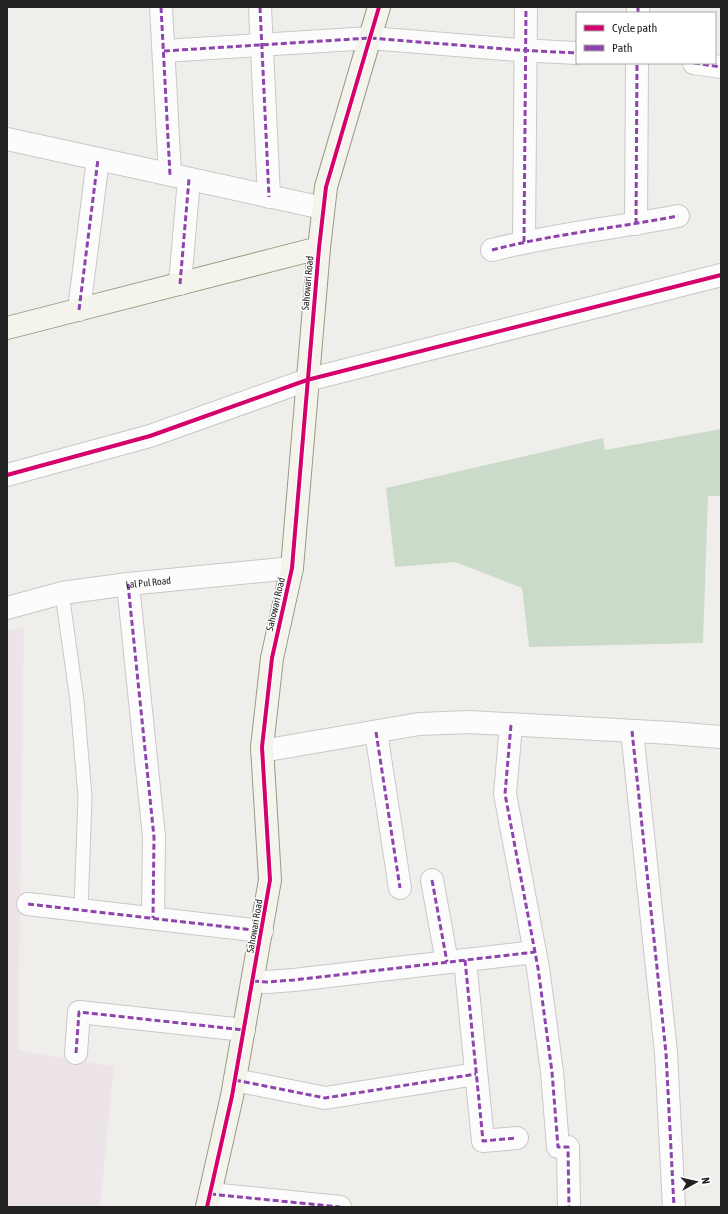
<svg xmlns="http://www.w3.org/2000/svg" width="728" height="1214" font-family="'Asap Condensed',sans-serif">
<rect width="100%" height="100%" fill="#f0eeeb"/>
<path fill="#ede4e9" d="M24 627 18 1050 114 1066 100 1207H7V631Z"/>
<path fill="#cadbca" d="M721 429V496H708L703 643 529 647 522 588 455 562 395 567 386 488 603 438 605 450Z"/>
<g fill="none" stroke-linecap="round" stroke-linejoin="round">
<defs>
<path id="lane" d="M62 593 77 701 85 797 81 910"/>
<g id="street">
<path d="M161 7 170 175"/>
<path d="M260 7 269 197"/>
<path d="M638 13V7"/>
<path d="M164 51 370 38 518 50 577 53"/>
<path d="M694 63 721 67"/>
<path d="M7 139 323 208"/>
<path d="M636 224 637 63"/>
<path d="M524 242 526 7"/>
<path d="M492 250C553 234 616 228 678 216"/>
<path d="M180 284 189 179"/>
<path d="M79 310 98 159"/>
<path d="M7 475 150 436 307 380 721 275"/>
<path d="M128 584 154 837 153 918"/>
<path id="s1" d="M7 608 62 593 128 584 292 568"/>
<path d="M511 725 505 794 538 968 552 1072 558 1147H568L569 1207"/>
<path d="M632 731 666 1053 674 1207"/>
<path d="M376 732 400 888"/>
<path d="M262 751 419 724 469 722 671 733 721 737"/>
<path d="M432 880 447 962"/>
<path d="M28 904 262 931"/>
<path d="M465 960 483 1141 517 1138"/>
<path d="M253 981 267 982 294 980 535 952"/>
<path d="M76 1053 79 1012 244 1030"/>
<path d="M235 1080 325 1098 476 1074"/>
<path d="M210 1194 340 1207"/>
</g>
<path id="secondary" d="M7 328 319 248
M207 1207 232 1096 270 880 262 747 272 658 292 568 319 248 326 187 379 7"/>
</defs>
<use href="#lane" stroke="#c9c8c7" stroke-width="15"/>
<use href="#street" stroke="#c9c8c7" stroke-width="24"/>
<use href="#secondary" stroke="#999a82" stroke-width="24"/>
<use href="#lane" stroke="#fdfcfc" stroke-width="13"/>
<use href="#street" stroke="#fdfcfc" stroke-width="22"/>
<use href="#secondary" stroke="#f4f4ed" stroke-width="22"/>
<path stroke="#8e44ad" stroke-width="3" stroke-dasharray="6 3" stroke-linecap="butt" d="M161 7 170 175
M260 7 269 197
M638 13V7
M164 51 370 38 518 50 577 53
M694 63 721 67
M636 224 637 63
M524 242 526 7
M492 250C553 234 616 228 678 216
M180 284 189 179
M79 310 98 159
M128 584 154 837 153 918
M511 725 505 794 538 968 552 1072 558 1147H568L569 1207
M632 731 666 1053 674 1207
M376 732 400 888
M432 880 447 962
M28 904 262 931
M465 960 483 1141 517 1138
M253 981 267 982 294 980 535 952
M76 1053 79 1012 244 1030
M235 1080 325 1098 476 1074
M210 1194 340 1207"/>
<defs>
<path id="cycleway" d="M7 475 150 436 307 380 721 275
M207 1207 232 1096 270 880 262 747 272 658 292 568 319 248 326 187 379 7"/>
</defs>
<use href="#cycleway" stroke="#fff" stroke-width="6"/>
<use href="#cycleway" stroke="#d6006c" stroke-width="4"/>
</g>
<g text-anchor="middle" stroke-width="3" stroke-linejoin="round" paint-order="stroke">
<g font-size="10" fill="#222" stroke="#fff">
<text transform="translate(307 283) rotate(-85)" y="4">Sahowari Road</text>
<text dy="4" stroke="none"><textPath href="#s1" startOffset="144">Lal Pul Road</textPath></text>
<text transform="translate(275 604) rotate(-77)" y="4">Sahowari Road</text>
<text transform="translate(254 926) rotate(-80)" y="4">Sahowari Road</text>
</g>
</g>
<rect width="728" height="1214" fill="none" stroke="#222222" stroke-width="16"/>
<rect x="576" y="12" width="140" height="52" fill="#ffffff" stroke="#a7a7a7"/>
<rect x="584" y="25" width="20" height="6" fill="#d6006c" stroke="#a7a7a7"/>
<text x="612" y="32" font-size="12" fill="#222222">Cycle path</text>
<rect x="584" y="45" width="20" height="6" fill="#8e44ad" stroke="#a7a7a7"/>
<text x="612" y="52" font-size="12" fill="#222222">Path</text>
<g transform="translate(696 1182) rotate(82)" stroke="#ffffff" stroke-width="3" paint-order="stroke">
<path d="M0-3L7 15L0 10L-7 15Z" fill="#222222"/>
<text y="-6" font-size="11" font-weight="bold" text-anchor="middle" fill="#222222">N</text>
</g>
</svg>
